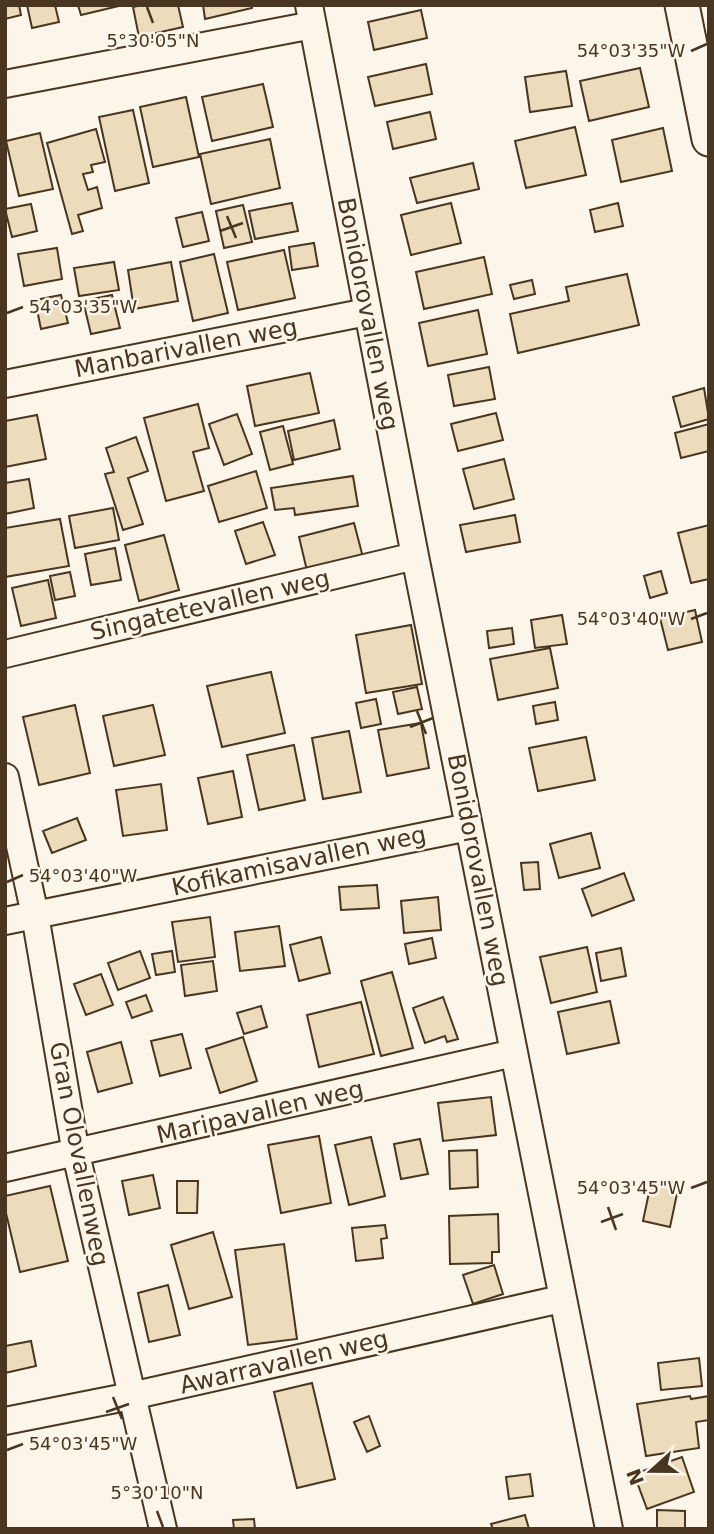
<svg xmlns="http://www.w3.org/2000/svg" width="714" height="1534" font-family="'DejaVu Sans',sans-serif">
<rect width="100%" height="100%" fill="#fbf6e9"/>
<path fill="#ecdcbc" stroke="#4a3520" stroke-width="2" d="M5 5H19L21 15 5 19Z
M27 5H55L59 22 32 28Z
M78 5H123L81 15Z
M142 5H178L183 27 139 37 133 7Z
M203 5H252V8L205 19Z
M421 10 427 38 374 50 368 22Z
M426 64 432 94 375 106 368 77Z
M640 68 649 107 589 121 580 81Z
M566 71 572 106 530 112 525 77Z
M263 84 273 127 212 141 202 97Z
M186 97 199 157 153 167 140 107Z
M133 110 149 183 115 191 99 117Z
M430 112 436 139 393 149 387 122Z
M575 127 586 175 526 188 515 141Z
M663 128 672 171 621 182 612 140Z
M96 129 105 162 91 165 93 172 83 174 88 190 97 187 102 208 78 215 83 231 72 234 47 143Z
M40 133 53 189 19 196 6 141Z
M270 139 280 188 211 204 200 154Z
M473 163 479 189 417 203 410 178Z
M292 203 298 231 255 239 249 211Z
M451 203 461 243 411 255 401 215Z
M618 203 623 226 595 232 590 210Z
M31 204 37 231 12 237 5 209Z
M243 205 252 242 224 248 216 211Z
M202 212 209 241 183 247 176 218Z
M314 243 318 266 292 270 289 247Z
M57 248 62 279 24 286 18 254Z
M284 250 295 298 238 310 227 262Z
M214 254 228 313 193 321 180 262Z
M484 257 492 294 424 309 416 272Z
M114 262 119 290 79 296 74 268Z
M171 262 178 301 134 309 128 270Z
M627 274 639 325 518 353 510 314 569 301 566 287Z
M532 280 535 294 514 299 510 285Z
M61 295 68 323 41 329 35 300Z
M112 295 120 328 91 334 83 301Z
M478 310 487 354 428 366 419 323Z
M489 367 495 399 454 406 448 375Z
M310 373 319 413 255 426 247 386Z
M704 388 709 419 681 427 673 397Z
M198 404 209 448 193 452 204 491 166 501 144 418Z
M496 413 503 440 458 451 451 424Z
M237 414 252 454 224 465 209 424Z
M37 415 46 459 5 467V421Z
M334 420 340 449 294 460 288 431Z
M709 424V451L681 458 675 433Z
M283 426 293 464 270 470 260 432Z
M136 437 148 471 128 478 143 524 123 530 105 474 114 472 106 448Z
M504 459 514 499 474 509 463 469Z
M256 471 267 508 219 522 208 486Z
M353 476 358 506 295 515 294 508 275 510 271 488Z
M29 479 34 508 5 514V483Z
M113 508 119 540 75 548 69 516Z
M515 515 520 542 466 552 460 525Z
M60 519 69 566 5 577V528Z
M263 522 275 555 246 564 235 531Z
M354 523 365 565 309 579 299 537Z
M709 525V579L691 583 678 533Z
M164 535 179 590 139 601 125 545Z
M115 548 121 580 91 585 85 554Z
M661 571 667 593 650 598 644 576Z
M70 572 75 596 55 600 50 576Z
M48 580 56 618 21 626 12 588Z
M695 610 702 642 668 650 660 618Z
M562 615 567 644 535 648 531 620Z
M411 625 422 684 366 693 356 635Z
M512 628 514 644 489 648 487 631Z
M550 648 558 688 498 700 490 659Z
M271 672 285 733 222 747 207 686Z
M417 687 422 709 398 714 393 692Z
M376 699 381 724 361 728 356 703Z
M555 702 558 720 536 724 533 706Z
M75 705 90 773 39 785 23 717Z
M153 705 165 755 114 766 103 716Z
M421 723 429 768 387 776 378 730Z
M349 731 361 792 323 799 312 738Z
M586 737 595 780 538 791 529 748Z
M294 745 305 800 259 810 247 755Z
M233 771 242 817 208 824 198 778Z
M161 784 167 830 123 836 116 790Z
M77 818 86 840 52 853 43 831Z
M591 833 600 868 559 878 550 844Z
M538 862 540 889 524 890 521 863Z
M624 873 634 900 592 916 582 889Z
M377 885 379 908 341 910 339 887Z
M438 897 441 930 404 933 401 901Z
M210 917 215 957 178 962 172 922Z
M279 926 285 966 240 971 235 932Z
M321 937 330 973 299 981 290 945Z
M432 938 436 958 409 964 405 944Z
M587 947 597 992 551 1003 540 957Z
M621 948 626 976 601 981 596 953Z
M140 951 150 978 118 990 108 963Z
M172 951 175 972 156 975 152 954Z
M213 961 217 991 185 996 181 965Z
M392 972 413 1048 381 1056 361 981Z
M101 974 113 1005 86 1015 74 984Z
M146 995 152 1011 132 1018 126 1002Z
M443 997 458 1039 447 1042 445 1036 425 1043 413 1008Z
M610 1001 619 1043 567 1054 558 1012Z
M361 1002 374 1054 319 1067 307 1015Z
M261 1006 267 1027 244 1034 237 1013Z
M182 1034 191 1068 160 1076 151 1041Z
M243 1037 257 1081 220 1093 206 1049Z
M121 1042 132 1083 98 1092 87 1052Z
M491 1097 496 1135 443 1141 438 1103Z
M319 1136 331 1203 281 1213 268 1145Z
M371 1137 385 1196 349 1205 335 1145Z
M420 1139 428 1174 401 1179 394 1144Z
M477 1150 478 1187 450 1189 449 1151Z
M153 1175 160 1208 129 1215 122 1181Z
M177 1181H198L197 1213H177Z
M651 1183 678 1189 670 1227 643 1221Z
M50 1186 68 1261 20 1272 5 1209V1196Z
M498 1214 499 1252H492V1263L450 1264 449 1216Z
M385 1225 387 1238 381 1239 383 1258 356 1261 352 1228Z
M213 1232 232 1297 189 1309 171 1245Z
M284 1244 297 1339 248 1345 235 1250Z
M494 1265 503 1294 473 1304 463 1275Z
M168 1285 180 1335 149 1342 138 1293Z
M31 1341 36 1366 5 1373V1346Z
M699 1358 702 1386 661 1390 658 1363Z
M312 1383 335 1479 297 1488 274 1392Z
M690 1396 691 1399 709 1396V1420L696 1422 699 1448 646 1456 637 1404Z
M369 1416 380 1446 367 1452 354 1422Z
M682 1457 694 1492 647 1509 634 1474Z
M530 1474 533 1496 509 1499 506 1477Z
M657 1510 685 1511V1529H657Z
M525 1515 529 1529H493L491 1524Z
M254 1519 255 1529H234L233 1520Z"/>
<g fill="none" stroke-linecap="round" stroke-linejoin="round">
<defs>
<path id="minor" d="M309 5 415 556 609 1529
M5 84 313 25
M5 384 367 312
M5 654 415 556
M5 777 35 915 76 1154 163 1529
M5 921 469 827
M5 1168 514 1053
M5 1421 131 1396 561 1299"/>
<path id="major" d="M682 5 709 139"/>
</defs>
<use href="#minor" stroke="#4a3520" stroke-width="30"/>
<use href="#major" stroke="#4a3520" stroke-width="37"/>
<use href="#minor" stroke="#fbf6e9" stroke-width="26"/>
<use href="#major" stroke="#fbf6e9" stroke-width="33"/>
</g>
<path fill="none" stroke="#4a3520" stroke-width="2.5" d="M147 7 153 23M691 51 707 44M227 216 236 238M220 231 243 223M7 313 23 307M691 619 707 613M417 711 426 734M410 727 433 718M7 882 23 875M691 1188 707 1182M608 1207 616 1230M601 1222 623 1214M113 1397 122 1419M106 1412 129 1404M7 1450 23 1444M157 1511 163 1527"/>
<g text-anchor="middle" stroke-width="5" stroke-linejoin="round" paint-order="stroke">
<g font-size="24" fill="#4a3520" stroke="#fbf6e9">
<text transform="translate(368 314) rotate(79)" y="8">Bonidorovallen weg</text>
<text transform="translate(186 348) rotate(-11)" y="8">Manbarivallen weg</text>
<text transform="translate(210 605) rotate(-13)" y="8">Singatetevallen weg</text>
<text transform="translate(299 861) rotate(-12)" y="8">Kofikamisavallen weg</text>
<text transform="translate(478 870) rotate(79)" y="8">Bonidorovallen weg</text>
<text transform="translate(260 1112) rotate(-13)" y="8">Maripavallen weg</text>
<text transform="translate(79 1154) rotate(79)" y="8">Gran Olovallenweg</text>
<text transform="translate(284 1362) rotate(-13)" y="8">Awarravallen weg</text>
</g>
</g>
<g font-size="18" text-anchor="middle" fill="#4a3520" stroke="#fbf6e9" stroke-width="5" stroke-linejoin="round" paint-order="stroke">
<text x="153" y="47">5°30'05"N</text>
<text x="631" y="57">54°03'35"W</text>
<text x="83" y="313">54°03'35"W</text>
<text x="631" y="625">54°03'40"W</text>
<text x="83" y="882">54°03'40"W</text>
<text x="631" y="1194">54°03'45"W</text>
<text x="83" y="1450">54°03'45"W</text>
<text x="157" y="1499">5°30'10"N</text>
</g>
<rect width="714" height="1534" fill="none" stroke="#4a3520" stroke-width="14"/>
<g transform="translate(651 1471) rotate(249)" stroke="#fbf6e9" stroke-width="5" paint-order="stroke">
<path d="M0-5L12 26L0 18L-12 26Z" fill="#4a3520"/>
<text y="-10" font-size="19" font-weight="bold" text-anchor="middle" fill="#4a3520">N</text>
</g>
</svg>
